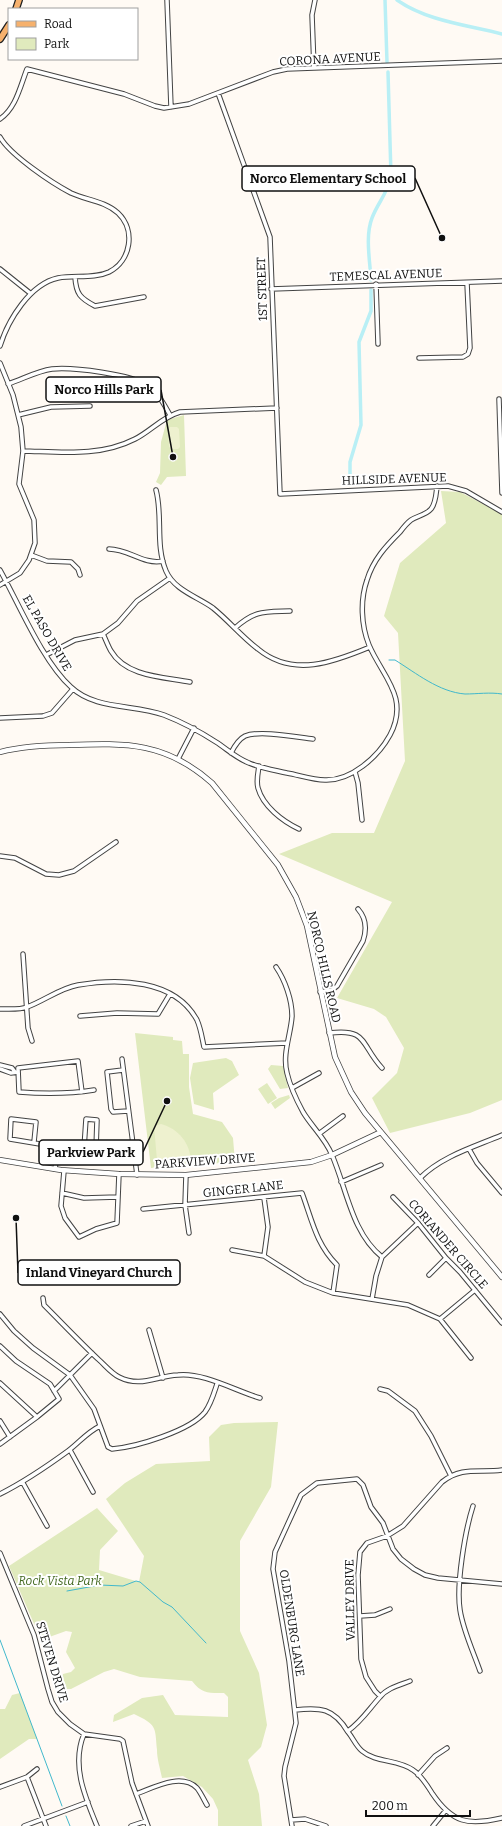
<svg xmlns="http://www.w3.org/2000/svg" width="502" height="1826" font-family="Bitter,serif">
<rect width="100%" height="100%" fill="#fffaf4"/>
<path fill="#e0eabd" d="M184 415 186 476 167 477 161 485 156 482 160 473 161 442 167 420Z
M441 491 460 492 502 514V1100L470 1113 390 1133 372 1098 397 1073 404 1048 386 1017 374 1009 337 998 392 902 279 854 332 833H374L405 761 398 633 384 616 400 563 446 523Z
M135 1033 173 1037V1040L182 1041 183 1054H189V1087L193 1114 222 1122 233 1138 235 1162 151 1168Z
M226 1058 232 1061 239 1075 213 1093 214 1110 194 1104 190 1078 193 1063Z
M271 1065 283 1066 288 1088 280 1089 268 1069Z
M267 1083 277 1098 268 1104 258 1089Z
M289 1095 290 1098 275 1109 271 1103 279 1098Z
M278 1422 271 1487 240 1541V1631L259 1673 267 1725 261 1747 248 1760 259 1794 262 1826H218V1810L213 1799 202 1787 183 1776 162 1778C160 1768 157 1759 157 1750 155 1726 157 1725 134 1714L113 1722 114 1715 142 1698 163 1695 175 1715 228 1717V1697L224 1693C209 1693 202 1694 192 1681L140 1677 114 1669 104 1672 71 1689H54L53 1681H59L63 1674 71 1672 75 1668 66 1652 72 1632 66 1631 41 1640 9 1566 97 1508 118 1531 100 1550 99 1570 139 1582 144 1556 106 1499 125 1483 156 1464 210 1461 209 1437 221 1425 234 1423Z
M20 1693 37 1739H29L0 1759V1709H5L12 1695Z"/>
<path fill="#eef1cf" d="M170 427H177L179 429 180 447 178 449H172L169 447 168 430Z
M161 1124C179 1129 190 1143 191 1161L157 1160 154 1126Z"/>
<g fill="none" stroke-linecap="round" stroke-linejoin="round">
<path stroke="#41b8cc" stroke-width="1" d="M389 660H395C416 673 439 692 465 694 477 694 490 692 502 694
M67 1591 100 1585 123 1586 136 1581 140 1582 163 1602 172 1607 206 1643
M0 1640 62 1806
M66 1816 70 1826"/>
<path stroke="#b9eff5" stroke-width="3.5" d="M385 0 387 62
M397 0C427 21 467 25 502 34
M371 280C370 261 365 236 372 218 378 202 387 195 391 176L388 72
M350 483V462L361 425 359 342 371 311V290"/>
<defs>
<path id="minor" d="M167 0 171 107
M314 68 312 15 315 0
M218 93 270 237 280 494 448 486 466 491 502 512
M0 119C16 108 20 87 27 69L124 94 155 106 164 108 189 104 273 72 287 69 502 61
M0 137C10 155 52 183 71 193 86 200 105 201 118 213 136 230 131 261 109 272 94 279 75 275 58 278 30 284 8 320 0 346
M0 269 30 293
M75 277C76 294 80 298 95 306L144 297
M376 284 378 344
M271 289 502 281
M419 358 463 357 468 354 470 348 467 283
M0 363 13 395 21 427 23 451 19 484 34 520 35 543 29 560 20 573 0 585
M8 384C23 379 37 371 52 369 72 367 132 374 148 386 158 393 164 404 170 415
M499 399 502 493
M18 415 51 407 90 406
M23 451C61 452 100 457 135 439 151 431 162 417 180 412L277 408
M156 490C163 516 155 545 166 571 174 590 198 597 213 608 229 621 242 637 258 649 293 678 334 662 370 647
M109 549C129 549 143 565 163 561
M31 555 47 561 71 562 78 569 80 575
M0 570C19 604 43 662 71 687 95 710 134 704 164 715 182 722 199 731 216 742 227 749 236 758 249 763 261 768 274 770 287 773 299 775 312 780 325 780 351 781 378 757 390 735 410 697 382 676 369 645 361 625 360 600 367 580 373 560 386 546 400 532 403 528 407 523 411 520 417 516 426 515 431 509 436 503 436 494 437 486
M235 628C255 610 264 612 290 611
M103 634C106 640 108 646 111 651 126 677 164 677 190 682
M46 655 75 640 103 634 118 623 137 601 170 578
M0 718 43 716 52 713 73 689
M231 753C234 747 239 739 245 736 260 730 296 737 313 739
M178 759 194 728
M259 766C258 773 256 781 258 788 263 806 282 821 299 829
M355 772 358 783 362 820
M0 856 15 858 46 874 59 875 74 871 116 842
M23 954 28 1028 32 1041
M276 967C285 980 292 1000 292 1016 291 1034 282 1054 287 1073 290 1086 297 1101 303 1112 312 1127 325 1138 332 1155 347 1190 352 1233 382 1257
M320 992 332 990 337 986 363 941C367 929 366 918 358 909
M0 1009C8 1009 20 1010 27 1007 44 1001 60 988 78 985 118 978 175 979 197 1020 201 1029 202 1038 204 1047L287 1043
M80 1016 117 1013 158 1014 170 994
M329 1033C368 1028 360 1044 382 1068
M122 1059 137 1175
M0 1065 12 1068 15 1072
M0 1069 11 1073 18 1072
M123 1070 107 1072 111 1109 113 1112 128 1111
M292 1088 319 1073
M82 1092 78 1061 18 1068 19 1092C45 1094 69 1094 94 1090
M320 1133 343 1116
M34 1142 36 1122 11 1119 10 1139 58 1147 133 1149
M84 1148 86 1119 97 1120 96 1149
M469 1149 477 1163 502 1193
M55 1169 58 1147
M64 1171 61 1206 65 1218 79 1237 96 1229 117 1223 119 1174
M186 1175 185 1205 189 1233
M420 1178C442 1156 474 1147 502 1135
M341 1182 381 1165
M62 1193 84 1198 118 1197
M393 1197 418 1223 446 1258 460 1272 502 1323
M143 1209 302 1193C312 1220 316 1244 337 1265L333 1293
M232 1250 264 1256 305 1282 333 1293 408 1305 440 1319 471 1358
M264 1256 268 1227 264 1198
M429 1275 446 1258
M43 1298 44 1305C62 1323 80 1342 98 1359 105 1365 111 1373 119 1377 141 1388 156 1376 178 1375 203 1372 236 1391 260 1398
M372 1299 376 1276 382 1257 418 1223
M0 1314 14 1331 33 1348 70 1375 94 1409 108 1447 112 1449C136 1447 190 1431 205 1412 211 1404 214 1393 217 1384
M440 1319 475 1290
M149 1330 163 1378
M0 1346 16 1361 50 1384 59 1399 37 1417 0 1444
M0 1383 37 1417
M380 1389 388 1391 415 1411 431 1436 451 1476
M54 1391 92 1353
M0 1421 10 1437
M70 1450 93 1492
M23 1483 47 1526
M0 1494C24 1482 46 1467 68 1451 80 1442 86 1433 100 1426
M473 1506C465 1531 456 1585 460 1610 463 1630 473 1651 480 1671
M0 1553 34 1635 48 1689 52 1702 58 1712 70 1724 84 1734 120 1739 123 1741 132 1783 148 1826
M360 1616 375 1615 390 1609
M380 1696 375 1691 366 1677 361 1659 358 1575 360 1552 367 1543 387 1536 403 1526 442 1482C462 1466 479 1473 502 1470
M295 1710C320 1707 334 1708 348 1732 353 1738 356 1746 362 1751 376 1763 398 1759 413 1770 421 1775 427 1785 432 1793 452 1823 468 1826 502 1818
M348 1731C362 1721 369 1709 380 1697 387 1688 400 1685 410 1681
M84 1734C71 1765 85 1797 97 1826
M418 1775 435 1756 447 1748
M27 1777 46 1826
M0 1787 27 1777 37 1769
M136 1794C153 1788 181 1772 197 1788 201 1793 204 1800 207 1805
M291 1820 305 1819 326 1826
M24 1826 88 1802
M131 1826 146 1821
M292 1826 284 1776 285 1767 296 1723 289 1661 273 1569 275 1552 301 1495 317 1483 357 1479 363 1485 371 1507 383 1523 393 1549 401 1559 414 1569 425 1575 438 1578 502 1584
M433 1826 446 1810"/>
<path id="tertiary" d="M0 752C23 746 46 745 69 745 127 743 166 742 212 783L278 865 296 897 307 926 335 1057 351 1092 365 1113 502 1277
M0 1160 61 1170 119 1174 186 1175 311 1162 332 1155 381 1132"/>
<path id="primary" d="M16 9 19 0
M0 39 9 25"/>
</defs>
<use href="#minor" stroke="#434343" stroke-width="5.5"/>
<use href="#tertiary" stroke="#434343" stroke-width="6"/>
<use href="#primary" stroke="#212121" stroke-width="8"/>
<use href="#minor" stroke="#fff" stroke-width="3.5"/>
<use href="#tertiary" stroke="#fff" stroke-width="4.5"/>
<use href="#primary" stroke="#f6b16d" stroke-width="5.5"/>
</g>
<g text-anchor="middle" stroke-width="4" stroke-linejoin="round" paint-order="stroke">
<g font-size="12" fill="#101010" stroke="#fff">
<text transform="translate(330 59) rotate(-3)" y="4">CORONA AVENUE</text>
<text transform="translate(386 275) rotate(-2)" y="4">TEMESCAL AVENUE</text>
<text transform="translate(262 289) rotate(-92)" y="4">1ST STREET</text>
<text transform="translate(394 479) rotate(-2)" y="4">HILLSIDE AVENUE</text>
<text transform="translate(47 633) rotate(60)" y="4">EL PASO DRIVE</text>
<text transform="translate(324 967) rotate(77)" y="4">NORCO HILLS ROAD</text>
<text transform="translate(205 1161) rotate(-4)" y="4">PARKVIEW DRIVE</text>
<text transform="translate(243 1189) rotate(-6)" y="4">GINGER LANE</text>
<text transform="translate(448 1244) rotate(49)" y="4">CORIANDER CIRCLE</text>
<text transform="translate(350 1600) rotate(-91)" y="4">VALLEY DRIVE</text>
<text transform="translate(292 1623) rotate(81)" y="4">OLDENBURG LANE</text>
<text transform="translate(52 1662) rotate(73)" y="4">STEVEN DRIVE</text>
</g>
<g font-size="12" font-style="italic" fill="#426820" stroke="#fff">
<text x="60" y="1585">Rock Vista Park</text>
</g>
</g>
<path fill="none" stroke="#101010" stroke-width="1.5" d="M442 238L415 178M173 457L161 390M167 1101L143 1152M16 1218L18 1273"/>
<g fill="#101010" stroke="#fff" stroke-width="1.5">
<circle cx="442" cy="238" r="4"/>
<circle cx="173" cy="457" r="4"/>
<circle cx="167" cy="1101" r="4"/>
<circle cx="16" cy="1218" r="4"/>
</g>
<g fill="#fff" stroke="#101010" stroke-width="1.5">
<rect x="242" y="166" width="173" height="25" rx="4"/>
<rect x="46" y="377" width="115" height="25" rx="4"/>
<rect x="39" y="1140" width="104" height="25" rx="4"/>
<rect x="18" y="1260" width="162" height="25" rx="4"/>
</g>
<g font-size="13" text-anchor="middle" font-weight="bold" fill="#101010">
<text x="328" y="183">Norco Elementary School</text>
<text x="104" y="394">Norco Hills Park</text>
<text x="91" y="1157">Parkview Park</text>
<text x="99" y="1277">Inland Vineyard Church</text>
</g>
<rect x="8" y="8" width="130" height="52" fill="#ffffff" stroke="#9f9f9f"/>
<rect x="16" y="21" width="20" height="6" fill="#f6b16d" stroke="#9f9f9f"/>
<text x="44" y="28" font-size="12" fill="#101010">Road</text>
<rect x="16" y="38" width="20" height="12" fill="#e0eabd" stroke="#9f9f9f"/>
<text x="44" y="48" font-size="12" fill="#101010">Park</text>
<path d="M366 1810v6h104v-6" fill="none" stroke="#101010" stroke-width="2"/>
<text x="372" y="1810" font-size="12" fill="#101010" stroke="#ffffff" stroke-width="3" paint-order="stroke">200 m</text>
</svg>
